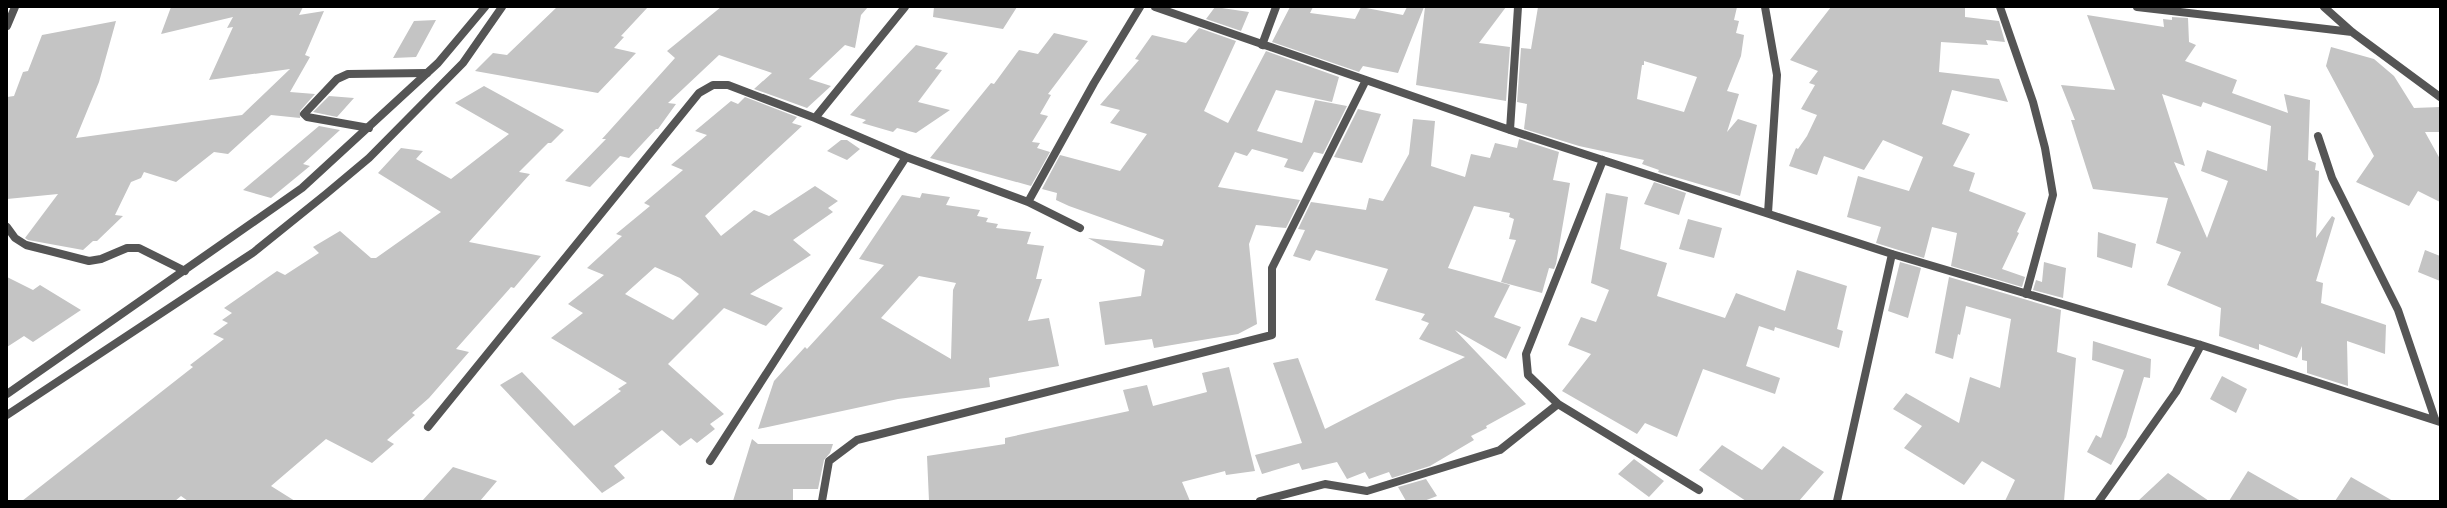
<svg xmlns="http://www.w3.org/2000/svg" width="2447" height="508" font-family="'Roboto Condensed',sans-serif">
<rect width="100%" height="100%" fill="#fff"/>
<path fill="#c4c4c4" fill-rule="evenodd" d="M171 7H303L299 15 324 11 305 55 310 57 290 92 315 94 300 111V118L271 115 228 154 214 152 176 182 144 172 141 178 131 182 115 215 123 216 97 241H93L83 250 28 240 25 238 58 194 7 199V97L14 96 23 72 28 71 42 35 116 21 99 82 76 138 242 115 290 69 209 80 233 27 227 28 233 17 161 34Z
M557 7H648L621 36 624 37 614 48 636 53 598 93 475 71 493 53 507 55Z
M721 7H868L861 15 855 48 845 45 809 79 831 86 807 108 754 89 772 73 719 55 668 103 676 104 658 129H656L629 158 620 156 590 187 565 181 606 139H602L675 58 667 51Z
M934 7H1017L1003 29 933 17Z
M1215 7 1249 12 1241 31 1206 19Z
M1290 7H1313L1310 13 1355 19 1361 7 1403 15 1407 7H1424L1398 73 1363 66 1359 72 1272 42Z
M1425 7H1506L1479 43 1510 47 1506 101 1416 85Z
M1538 7H1737L1734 20 1739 21 1736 33 1744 35 1741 56 1727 91 1739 94 1727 132 1738 119 1757 125 1740 196 1658 172 1659 170 1642 164 1644 160 1579 146 1524 129 1527 104 1517 102 1521 48 1531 49ZM1644 61 1697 77 1684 112 1637 99 1642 65H1644Z
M1831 7H1965V17L1999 21 2005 42 1986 40 1988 45 1941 42 1939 72 1999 79 2008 102 1952 90 1942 124 1970 134 1953 166 1975 173 1969 191 2026 213 2017 232 2019 233 2002 269 2025 277 2022 287 1951 266 1957 233 1932 227 1924 258 1876 243 1881 227 1847 217 1858 176 1909 191 1923 157 1883 140 1864 170 1824 156 1817 175 1789 166 1796 148 1798 149 1807 136 1817 115 1801 109 1815 85 1809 83 1818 71 1790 60Z
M2087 15 2164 27 2163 19 2172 20V17L2188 18 2189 42 2196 45 2185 61 2237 80 2232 93 2288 113 2284 94 2310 100 2308 160 2316 163 2315 170 2319 171 2316 238 2332 216 2335 218 2316 281 2323 283 2321 303 2386 325 2385 354 2347 341 2348 386 2307 373V361L2302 360V346L2297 358 2259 344V350L2219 336 2221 308 2167 285 2181 252 2156 243 2168 198 2093 189 2071 120H2075L2061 85 2115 90ZM2162 94 2201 107 2203 102 2271 126 2267 171 2207 150 2201 171 2228 181 2207 238 2174 162 2185 166Z
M436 20 416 57 393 58 414 21Z
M1199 28 1236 41 1204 111 1228 123 1266 51 1339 77 1332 102 1276 90 1257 131 1302 143 1315 100 1347 106 1323 154 1314 152 1303 172 1284 167 1288 159 1252 149 1247 156 1235 152 1218 187 1300 200 1286 228 1256 225 1249 244 1257 324 1238 334 1154 348 1152 339 1105 345 1099 302 1141 296 1145 270 1088 238 1162 246 1164 240 1069 206 1056 200 1057 193 1042 189 1060 155 1120 171 1147 134 1110 123 1120 110 1100 105 1139 60 1135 59 1152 35 1186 43Z
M1054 33 1088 41 1048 94 1051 95 1040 114 1048 116 1032 142 1040 143 1037 148 1050 152 1031 186 930 158 991 83 994 84 1019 50 1038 54Z
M916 45 948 53 935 69 942 70 918 102 950 110 916 133 897 128 893 132 862 123 866 120 850 115Z
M2331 47 2374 59 2394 76 2414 108 2440 107V132H2425L2440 159V202L2418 191 2409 206 2356 182 2374 156 2326 66Z
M484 86 564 130 551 143H548L519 172 530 174 469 242 541 256 514 288 511 287 456 349 469 352 429 398 412 413 415 415 387 440 394 444 372 463 326 439 271 486 295 501H188L181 496 175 501H22L193 367 190 365 224 339 213 334 228 323 222 320 232 313 224 308 277 271 285 275 319 253 313 247 340 231 371 258H376L441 212 378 173 401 148 423 151 416 159 451 179 509 134 455 103Z
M329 96 354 98 337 117 313 112Z
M745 97 797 117 792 123 802 126 705 216 721 236 754 210 769 216 815 186 838 201 828 208 833 212 793 240 811 255 750 294 783 308 766 326 724 308 668 364 724 414 710 424 715 429 697 443 691 438 680 446 662 430 614 466 625 478 602 493 500 385 522 372 574 426 621 391 618 389 627 383 551 338 583 313 568 304 604 275 587 268 622 236 616 234 650 206 644 203 683 170 671 165 707 135 695 131 731 101 738 104ZM655 267 680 278 699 294 673 320 625 294Z
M1358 109 1381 114 1362 163 1334 157Z
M1413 119 1435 121 1431 166 1465 177 1471 154 1490 158 1495 143 1517 148 1519 139 1559 152 1553 180 1570 183 1556 264 1554 269 1549 268 1542 293 1501 282 1516 240 1509 239 1514 219 1509 217 1510 213 1474 206 1448 268 1510 285 1494 317 1521 327 1506 359 1455 330 1526 404 1486 426 1487 428 1471 436 1474 440 1430 466 1392 478 1389 472 1369 479 1365 472 1347 479 1337 462 1302 470 1299 463 1262 474 1255 455 1302 443 1273 363 1298 358 1325 429 1465 357 1419 339 1429 323 1421 320 1425 314 1375 300 1388 269 1316 250 1310 261 1293 256 1305 230 1298 229 1311 202 1366 210 1369 198 1383 201 1409 154Z
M319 126 340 130 303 164 310 166 271 198 243 190Z
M841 140H847L860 149 847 160 827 151Z
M1654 182 1686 193 1679 215 1644 204Z
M922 193 950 197 946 205 980 210 977 216 988 218 986 222 998 224 996 228 1031 232 1027 244 1044 246 1036 279H1042L1028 321 1049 318 1059 366 989 378 990 387 898 399 758 429 774 381 805 347 807 349 884 265 859 259 902 195 920 198ZM919 276 956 283 953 290 951 359 881 318Z
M1606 193 1628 197 1620 249 1667 263 1657 296 1725 318 1736 293 1785 311 1797 270 1847 286 1837 329 1843 331 1839 348 1775 327 1774 331 1759 326 1746 366 1780 378 1775 394 1703 369 1677 437 1645 423 1637 434 1562 391 1591 354 1568 345 1581 317 1596 322 1609 290 1591 283Z
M1688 219 1722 228 1714 258 1679 249Z
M2098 232 2136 244 2132 268 2097 257Z
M2425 250 2440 256V281L2418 272Z
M1900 262 1921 268 1908 318 1888 311Z
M2044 262 2066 268 2063 298 2033 290 2036 280 2042 282Z
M7 277 33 290 40 285 81 310 33 342 24 336 7 347Z
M1949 277 2061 310 2057 352 2076 358 2064 501H2005L2015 480 1982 461 1964 485 1904 448 1922 426 1893 409 1906 393 1959 423 1970 377 2000 388 2011 319 1966 306 1960 335 1958 334 1953 359 1935 353Z
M2093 341 2151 359 2150 378 2144 377 2126 437 2111 465 2087 452 2096 435 2101 438 2124 370 2092 360Z
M1229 367 1255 471 1226 475 1225 471 1182 482 1190 501H929L927 456 1005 444V438L1129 411 1123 390 1147 385 1153 406 1207 392 1202 373Z
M2222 376 2247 389 2236 413 2210 399Z
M752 439 758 444H833L830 453 824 460 818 489H793V501H733Z
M1722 445 1762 470 1783 446 1824 472 1799 501H1746L1699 470Z
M1634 459 1664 481 1649 497 1618 474Z
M453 467 497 481 480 501H422Z
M2248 471 2301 501H2229Z
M2168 473 2209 501H2138Z
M2351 477 2393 501H2335Z
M1426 479 1437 496 1424 501H1406L1398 487Z"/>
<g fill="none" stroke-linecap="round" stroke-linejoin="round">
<path stroke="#555" stroke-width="8" d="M369 128 307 117 304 114 337 79 348 74 427 73
M7 227 15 238 26 245 89 261 101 259 127 248H139L185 271"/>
<path stroke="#555" stroke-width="8" d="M1155 7 1510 130 1892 254 2201 345 2440 422
M1765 7 1777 75 1768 213
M2000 7 2033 102 2045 148 2053 195 2026 294
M2137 7 2352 32
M2324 7 2352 32 2440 97
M7 26 15 7
M1262 45 1276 7
M815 118 905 7
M1510 130 1518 7
M2318 136 2332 178 2398 310 2435 419
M1603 160 1526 354 1528 375 1558 404 1699 490
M1028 202 1094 83 1140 7
M428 427 699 93 713 85H728L815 118 906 157 1028 202 1080 228
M710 461 906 157
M822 501 829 461 857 440 1272 335V268L1366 80
M1260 501 1325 484 1367 491 1500 450 1558 404
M1837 501 1892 254
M2099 501 2176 392 2201 345"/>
<path stroke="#555" stroke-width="8" d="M7 394 302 188 438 63 485 7
M7 415 254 252 326 194 369 158 463 63 502 7"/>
</g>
<rect width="2447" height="508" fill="none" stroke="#000000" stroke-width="16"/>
</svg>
